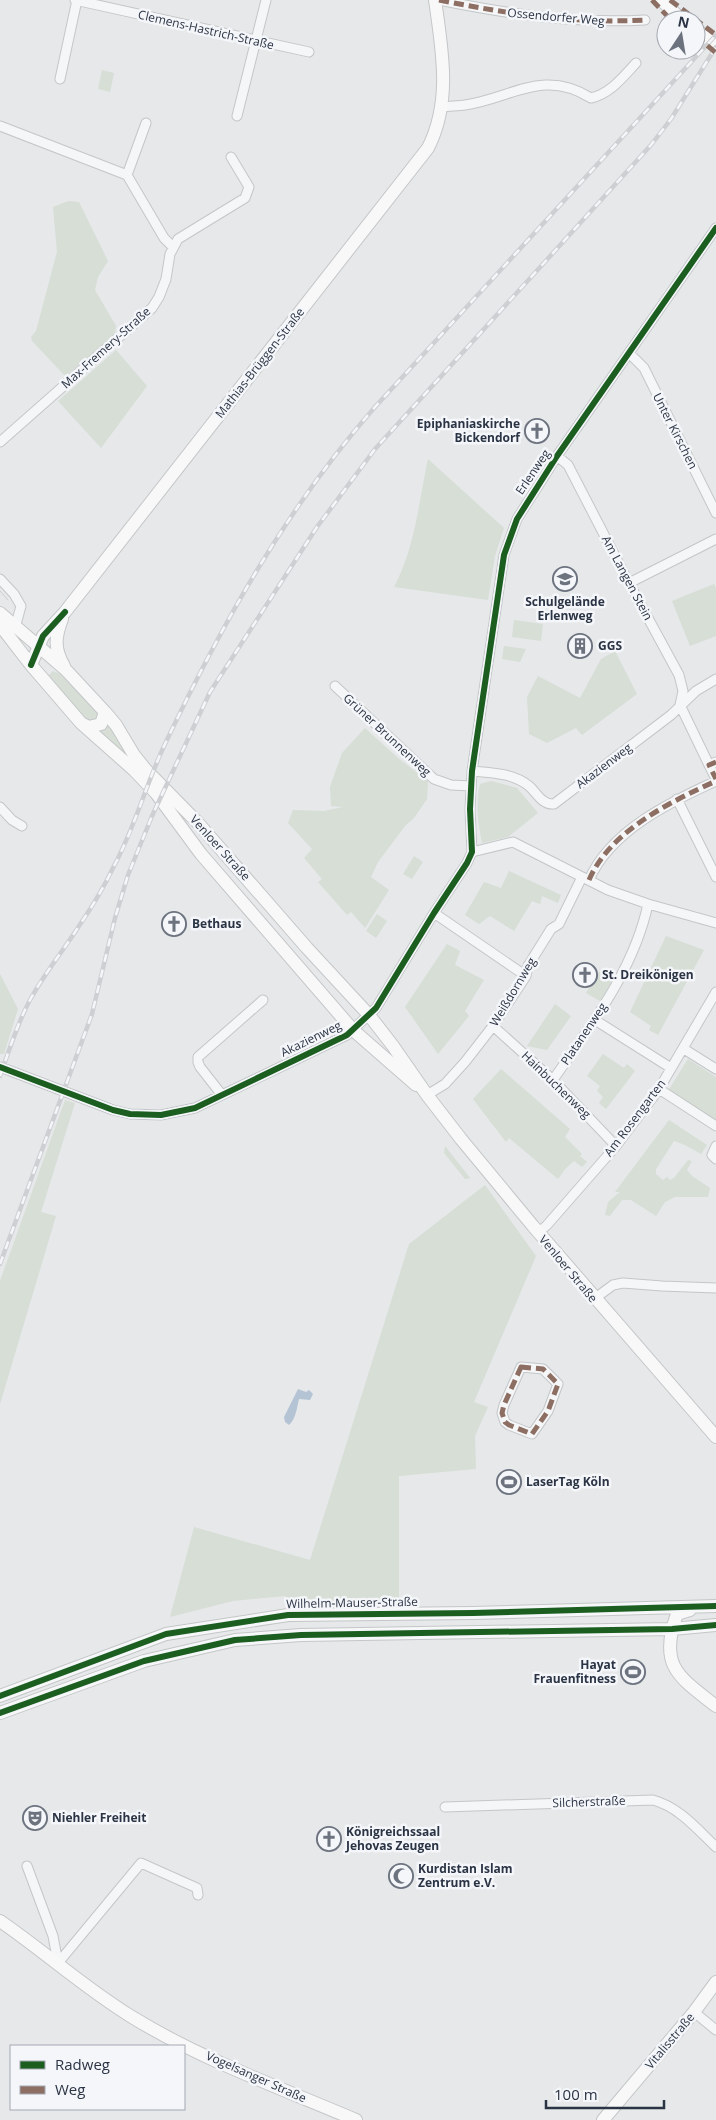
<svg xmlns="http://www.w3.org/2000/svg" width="716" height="2120" font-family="'Open Sans',sans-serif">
<rect width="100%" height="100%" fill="#e6e8ea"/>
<path fill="#d6ded6" d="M102 70 114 73 110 92 98 89Z
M68 201 79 202 108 261 98 277 95 290 116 326 114 338 65 376 32 341 31 337 36 331 57 252 53 207Z
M116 350 147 386 101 448 58 401Z
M428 459 504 528 495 556 488 600 394 587C415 548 419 501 428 459Z
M714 584 716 588V636L690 646 672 601Z
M514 620 543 624 541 641 512 637Z
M504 646 526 649 520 662 502 659Z
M615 651 637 694 582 735 576 728 547 743 529 734 527 697 538 676 580 698 601 659Z
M53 671 60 674 96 710 99 715 94 722 86 719 48 676Z
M108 723 134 760 96 733Z
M365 728 398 758 428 781 427 799 414 818 405 826 378 862 371 877 389 890 365 928 351 912 347 915 318 882 322 879 304 858 312 849 288 823 293 810 324 811 343 807 331 806 330 787 342 753Z
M491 781 517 788 538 813 508 837 482 843C478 822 475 805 480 784Z
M414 856 423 862 412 879 403 874Z
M509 871 561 895 558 903 542 896 540 904 532 901 514 931 490 916 479 924 465 915 484 882 501 888Z
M377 914 387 921 376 938 366 931Z
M666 936 704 950 658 1035 649 1030 651 1026 630 1012Z
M447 944 460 951 455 965 484 980 465 1011 469 1016 438 1054 405 1007Z
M599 972 609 977 608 979 612 981 600 1001 586 993Z
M0 974 18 1009 4 1054H0Z
M555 1004 571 1016 547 1050 527 1046Z
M603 1054 624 1068 627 1064 635 1071 606 1109 599 1103 603 1097 597 1091 600 1086 587 1076Z
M688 1059 716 1077V1122L668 1091Z
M501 1069 570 1129 565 1137 582 1154 580 1156 587 1162 582 1167 574 1161 565 1169 558 1179 509 1138 506 1142 473 1099Z
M65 1100 75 1103 41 1212 56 1216 0 1404V1281Z
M669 1120 707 1145 701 1154 685 1145 674 1141 656 1169V1174L663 1180 667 1177 670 1180 674 1178 688 1160 692 1161 687 1170 692 1176 710 1188 708 1197H675L665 1202 656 1216 631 1200H622L610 1216 605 1215 608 1202 620 1192H615Z
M445 1146 470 1178 465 1179 444 1153Z
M485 1185 536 1256 474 1402 488 1407 475 1436 476 1469 399 1476V1606L300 1608 285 1596 233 1601 170 1617 194 1527 310 1560 409 1244Z"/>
<path fill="#b4c4d5" d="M298 1389 306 1392 309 1390 313 1394 310 1400 299 1399C297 1407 296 1419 289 1425L285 1422 284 1417Z"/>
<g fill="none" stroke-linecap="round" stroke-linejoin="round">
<defs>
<path id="street" d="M75 0 309 52
M439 0C509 14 573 24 645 20
M60 79 77 0
M442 107C449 106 457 106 465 105 512 98 543 68 591 98 610 94 623 77 636 63
M237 116 266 0
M0 126 127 175 164 238 172 246
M127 175 146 123
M629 353 644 368 716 513
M0 442 152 308 159 297 166 279 170 254 178 239 245 198 249 187 231 157
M557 456 568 465 629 583 679 675 683 691 680 705 709 765
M0 579 14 594 21 606 15 628
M629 583 716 539
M335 686 434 779 451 785 471 786
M716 762 709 765 716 779
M472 771C492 773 513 773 529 786 537 793 542 805 554 804L671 715 696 691 716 679
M677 799 716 877
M0 807 12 820 22 826
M472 852 513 842 608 890 648 904 716 923
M589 880C610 831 670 802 716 781
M434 913 526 976
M595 1020 671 1068
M493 1026 553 1080 616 1146
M684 1049 716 1069
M0 1067 113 1110 130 1114 161 1115 195 1108 347 1035 376 1008 434 913 467 863 472 852 470 809 472 771 504 555 517 519 557 456 716 228
M553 1080C591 1025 634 970 648 904
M659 1089 716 1126
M222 1095 200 1067 198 1062V1057L263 1000
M427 1095 445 1084 465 1062 493 1026 526 976 528 966 551 929 559 924 582 877
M716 1146 712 1155 716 1159
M538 1233 547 1225 616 1146 659 1089 716 992
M594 1299 613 1285 623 1283 662 1286 716 1288
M521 1367 543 1369 558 1384 548 1411 532 1434 509 1425 505 1422 502 1413 504 1405Z
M445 1807 653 1800C679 1807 697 1829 716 1847
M27 1866 53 1936 58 1963
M58 1963 141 1863 197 1888 198 1895
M694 2012 716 2030"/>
<path id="secondary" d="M661 0 682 20
M696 29 716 45
M0 613 66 670 105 712 116 725 134 755 146 770 198 823 307 948 369 1015 393 1046 427 1095 461 1139 533 1226 716 1437
M62 619C55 637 54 649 64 666
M0 625 31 665 81 723 134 770 156 793 201 854 353 1030 416 1085
M31 665 43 636 65 612 428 148C452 101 442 50 435 0
M81 723 89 727 101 724 105 712
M690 1610 677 1614C658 1666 679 1677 716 1706
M0 1696 166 1634 288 1615 473 1613 716 1606
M0 1713 144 1661 235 1640 301 1635 672 1629 716 1625
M0 1921C45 1952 86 1989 132 2017 202 2060 281 2088 356 2120
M603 2120 694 2012 716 1982"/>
</defs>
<use href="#street" stroke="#c4c6c8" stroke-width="11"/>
<use href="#secondary" stroke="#c4c6c8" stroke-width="14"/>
<use href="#street" stroke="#f5f6f7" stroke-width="9"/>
<use href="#secondary" stroke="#f8f8f8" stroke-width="12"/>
<path stroke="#cecfd2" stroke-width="1" d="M0 591 8 600"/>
<defs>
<path id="rail" d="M0 1076C9 1051 17 1024 30 1000 44 974 63 951 79 926 92 907 104 887 114 866 135 827 146 784 165 744 222 624 287 507 375 407L716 35
M0 1264 92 1014 115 918 128 875 152 816 210 692 317 527 375 449 651 145 671 119 716 47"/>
</defs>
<use href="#rail" stroke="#cecfd2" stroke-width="4.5"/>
<use href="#rail" stroke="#f4f6f9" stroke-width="2.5" stroke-dasharray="8" stroke-linecap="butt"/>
<path stroke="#8d6e63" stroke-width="5" stroke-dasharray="10 5" stroke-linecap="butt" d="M439 0C509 14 573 24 645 20
M652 0 671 20
M670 0 716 35
M696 36 716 53
M716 762 709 765 716 779
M589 880C610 831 670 802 716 781
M521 1367 543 1369 558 1384 548 1411 532 1434 509 1425 505 1422 502 1413 504 1405Z"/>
<defs>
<path id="cycleway" d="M31 665 43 636 65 612
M0 1067 113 1110 130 1114 161 1115 195 1108 347 1035 376 1008 434 913 467 863 472 852 470 809 472 771 504 555 517 519 557 456 716 228
M0 1696 166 1634 288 1615 473 1613 716 1606
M0 1713 144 1661 235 1640 301 1635 672 1629 716 1625"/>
</defs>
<use href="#cycleway" stroke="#f4f6f9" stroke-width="9"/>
<use href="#cycleway" stroke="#1b5e20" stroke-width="6"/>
</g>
<defs>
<symbol id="church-ring" viewBox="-11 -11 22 22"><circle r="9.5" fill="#f4f6f9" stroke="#6c737f" stroke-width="1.5"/><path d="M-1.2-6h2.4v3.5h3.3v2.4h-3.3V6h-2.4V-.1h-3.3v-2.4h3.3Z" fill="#6c737f"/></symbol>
<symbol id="school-ring" viewBox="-11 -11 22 22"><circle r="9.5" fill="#f4f6f9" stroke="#6c737f" stroke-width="1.5"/><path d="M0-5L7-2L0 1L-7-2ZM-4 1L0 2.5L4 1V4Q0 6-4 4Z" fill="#6c737f"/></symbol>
<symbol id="building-ring" viewBox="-11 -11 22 22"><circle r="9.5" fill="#f4f6f9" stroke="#6c737f" stroke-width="1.5"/><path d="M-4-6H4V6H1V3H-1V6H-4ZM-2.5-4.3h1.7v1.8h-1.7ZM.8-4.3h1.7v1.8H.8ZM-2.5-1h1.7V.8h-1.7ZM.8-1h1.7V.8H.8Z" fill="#6c737f"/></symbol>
<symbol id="stadium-ring" viewBox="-11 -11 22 22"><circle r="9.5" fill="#f4f6f9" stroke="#6c737f" stroke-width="1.5"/><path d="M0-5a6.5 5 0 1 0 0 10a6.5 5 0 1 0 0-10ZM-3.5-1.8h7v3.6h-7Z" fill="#6c737f"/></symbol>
<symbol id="theatre-ring" viewBox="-11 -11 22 22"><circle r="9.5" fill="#f4f6f9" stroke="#6c737f" stroke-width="1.5"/><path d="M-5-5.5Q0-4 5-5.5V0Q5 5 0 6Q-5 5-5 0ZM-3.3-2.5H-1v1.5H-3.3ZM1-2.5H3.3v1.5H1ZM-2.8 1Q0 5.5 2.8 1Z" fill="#6c737f"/></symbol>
<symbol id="mosque-ring" viewBox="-11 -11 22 22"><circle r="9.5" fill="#f4f6f9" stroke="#6c737f" stroke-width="1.5"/><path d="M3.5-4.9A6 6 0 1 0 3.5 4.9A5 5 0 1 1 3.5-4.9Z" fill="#6c737f"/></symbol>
</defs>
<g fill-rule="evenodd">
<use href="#church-ring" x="523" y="417" width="28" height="28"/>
<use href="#school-ring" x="551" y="565" width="28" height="28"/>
<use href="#building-ring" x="566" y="632" width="28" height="28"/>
<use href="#church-ring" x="160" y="910" width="28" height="28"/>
<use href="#church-ring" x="571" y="961" width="28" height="28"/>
<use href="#stadium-ring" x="495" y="1468" width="28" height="28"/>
<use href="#stadium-ring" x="619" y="1658" width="28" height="28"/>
<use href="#theatre-ring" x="21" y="1804" width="28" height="28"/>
<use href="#church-ring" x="315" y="1825" width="28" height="28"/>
<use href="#mosque-ring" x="387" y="1862" width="28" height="28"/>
</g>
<g text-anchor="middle" stroke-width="5" stroke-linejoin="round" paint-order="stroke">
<g font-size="12" fill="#2b3445" stroke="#f4f6f9">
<text transform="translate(556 17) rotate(5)" y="4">Ossendorfer Weg</text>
<text transform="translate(206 30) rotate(13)" y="4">Clemens-Hastrich-Straße</text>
<text transform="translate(106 348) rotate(-42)" y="4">Max-Fremery-Straße</text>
<text transform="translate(260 363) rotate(-52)" y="4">Mathias-Brüggen-Straße</text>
<text transform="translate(675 431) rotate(63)" y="4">Unter Kirschen</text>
<text transform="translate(533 472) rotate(-56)" y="4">Erlenweg</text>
<text transform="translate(627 578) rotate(62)" y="4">Am Langen Stein</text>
<text transform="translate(387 735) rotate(43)" y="4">Grüner Brunnenweg</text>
<text transform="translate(604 766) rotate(-37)" y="4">Akazienweg</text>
<text transform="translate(220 848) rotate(48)" y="4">Venloer Straße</text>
<text transform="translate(513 992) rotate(-59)" y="4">Weißdornweg</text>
<text transform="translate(584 1034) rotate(-56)" y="4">Platanenweg</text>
<text transform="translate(311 1039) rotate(-26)" y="4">Akazienweg</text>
<text transform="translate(556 1085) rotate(44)" y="4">Hainbuchenweg</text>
<text transform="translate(635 1118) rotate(-53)" y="4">Am Rosengarten</text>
<text transform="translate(568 1269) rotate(50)" y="4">Venloer Straße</text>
<text transform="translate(352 1603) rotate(-1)" y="4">Wilhelm-Mauser-Straße</text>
<text transform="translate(589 1802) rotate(-2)" y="4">Silcherstraße</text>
<text transform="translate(670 2041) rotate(-50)" y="4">Vitalisstraße</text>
<text transform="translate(256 2077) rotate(24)" y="4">Vogelsanger Straße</text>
</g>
<g font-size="12" font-weight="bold" fill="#2b3445" stroke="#f4f6f9" text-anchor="start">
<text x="520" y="428" text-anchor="end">Epiphaniaskirche<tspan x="520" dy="14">Bickendorf</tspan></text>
<text x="565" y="606" text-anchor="middle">Schulgelände<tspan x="565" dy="14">Erlenweg</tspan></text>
<text x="598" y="650">GGS</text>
<text x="192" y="928">Bethaus</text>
<text x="602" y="979">St. Dreikönigen</text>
<text x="526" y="1486">LaserTag Köln</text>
<text x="616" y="1669" text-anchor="end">Hayat<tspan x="616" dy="14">Frauenfitness</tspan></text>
<text x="52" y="1822">Niehler Freiheit</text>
<text x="346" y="1836">Königreichssaal<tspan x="346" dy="14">Jehovas Zeugen</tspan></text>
<text x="418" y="1873">Kurdistan Islam<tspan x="418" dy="14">Zentrum e.V.</tspan></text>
</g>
</g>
<rect x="10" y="2045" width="175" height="65" fill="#f4f6f9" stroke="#a4a8b1"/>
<rect x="20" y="2061" width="25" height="8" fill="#1b5e20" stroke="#a4a8b1"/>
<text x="55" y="2070" font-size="15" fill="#2b3445">Radweg</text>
<rect x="20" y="2086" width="25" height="8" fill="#8d6e63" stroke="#a4a8b1"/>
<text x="55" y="2095" font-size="15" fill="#2b3445">Weg</text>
<g transform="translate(681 35) rotate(12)"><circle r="24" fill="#f4f6f9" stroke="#a4a8b1"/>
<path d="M0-4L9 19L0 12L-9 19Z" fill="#6c737f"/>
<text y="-8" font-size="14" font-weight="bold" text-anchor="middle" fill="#2b3445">N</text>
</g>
<path d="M546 2100v8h118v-8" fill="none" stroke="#2b3445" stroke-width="2.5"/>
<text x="554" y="2100" font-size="15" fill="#2b3445" stroke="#f4f6f9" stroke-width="4" paint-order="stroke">100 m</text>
</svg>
